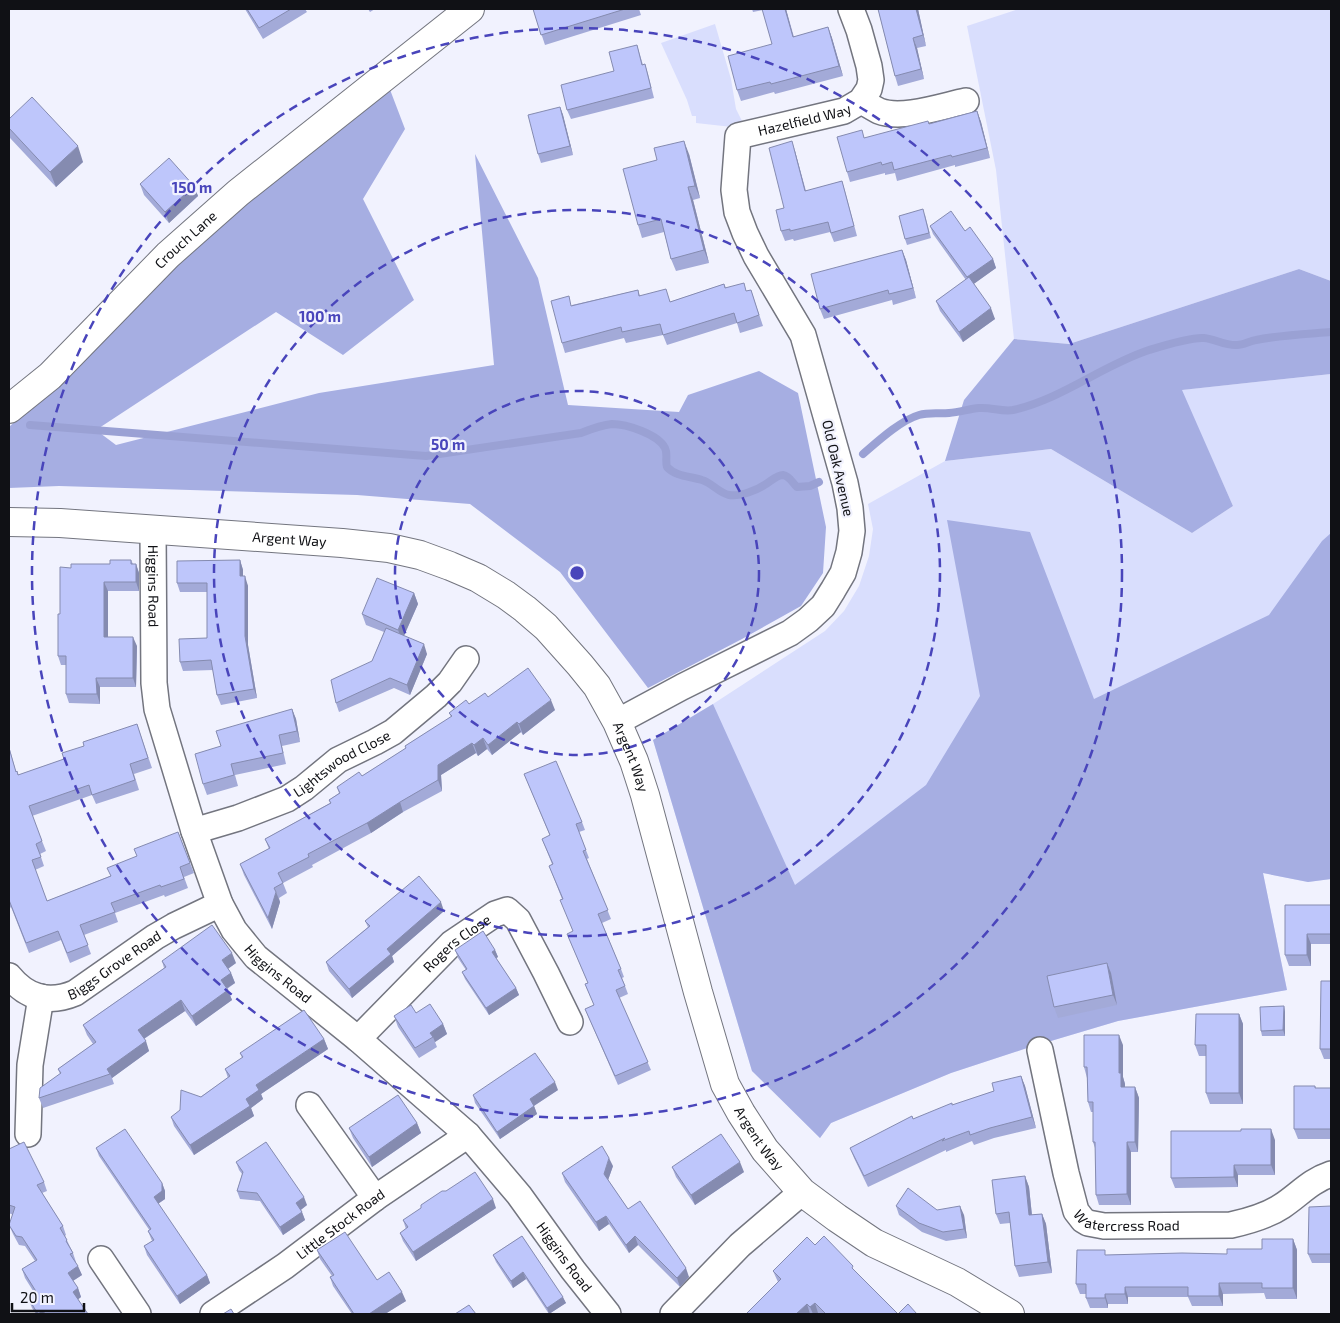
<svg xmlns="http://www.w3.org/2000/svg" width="1340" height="1323" font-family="'Exo 2',sans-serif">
<rect width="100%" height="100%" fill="#f1f2fe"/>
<path fill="#d9defd" d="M1019 9H1331V281L1299 269 1069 344 1014 339 996 170 967 26Z
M715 24 731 79 736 109 744 125 732 127 696 123V116H692L687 100 661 43Z
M1331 374V879L1308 882 1263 873 1287 990 1118 1021 1024 1049 951 1073 831 1123 820 1138 752 1071 653 740 713 704 825 631 844 611 859 586 869 556 873 529 868 504 945 461 1051 449 1192 533 1233 506 1181 390Z"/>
<path fill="#a6aee2" d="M389 87 405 129 363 199 414 300 343 355 276 312 96 430 116 445 319 393 494 365 475 154 538 278 568 405 679 412 688 395 759 371 798 393 826 527 823 573 801 606 742 639 648 688 560 572 470 504 357 495 59 486 9 488V427L46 393 244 199Z
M1299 269 1331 281V374L1182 390 1233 506 1192 533 1051 449 945 461 964 400 1014 339 1069 344Z
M947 520 1030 532 1094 699 1269 615 1322 541 1331 533V879L1308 882 1263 873 1287 990 1118 1021 1024 1049 951 1073 831 1123 820 1138 752 1071 653 740 713 704 795 885 926 785 980 696Z"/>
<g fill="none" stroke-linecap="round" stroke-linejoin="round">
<path stroke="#9aa1d4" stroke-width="8" d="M30 425 426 456 581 433C591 429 601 425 612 424 626 424 658 434 665 448 668 454 665 460 667 467 676 477 690 476 702 480 712 483 719 493 729 495 740 497 757 490 766 484 771 481 777 475 783 475 790 476 793 484 797 487L810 486 819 482
M863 454C877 442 901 420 919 415 929 412 939 414 949 413 960 412 969 409 979 408 991 407 1002 412 1013 410 1062 399 1101 366 1149 350 1162 346 1191 337 1204 338 1215 339 1226 346 1237 345 1244 345 1249 341 1256 340 1280 335 1306 334 1331 332"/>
<defs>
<g id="minor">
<path d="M861 101C867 104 873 108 879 111 902 120 942 106 966 101"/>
<path id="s1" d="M153 530 154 683 157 709 194 831 220 904 234 930 256 957 358 1039 468 1135 519 1195 573 1270 608 1314"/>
<path id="s2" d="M617 722 682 687 790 633 808 620 823 606 833 590 843 573 849 552 852 531 850 508 845 483 803 335 756 256 745 233 737 212 734 190 738 136 844 111 861 101 869 89 871 80 869 66 859 30 851 9"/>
<path id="s3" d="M194 831 238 818 287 799 304 788 338 760 375 742 393 732 436 696 450 682 466 659"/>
<path id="s4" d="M9 976C27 998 49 1004 75 993L155 937 174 926 220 904"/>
<path id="s5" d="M358 1039 452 943 495 914 507 910 518 920 546 973 570 1022"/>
<path id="s6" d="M1040 1050 1066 1173 1076 1211 1083 1220 1088 1223 1104 1226 1231 1225C1249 1221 1267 1216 1282 1206 1300 1194 1310 1181 1331 1174"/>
<path d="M309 1105 375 1198"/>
<path d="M28 1134 30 1065 41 997"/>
<path d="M101 1259 138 1314"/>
<path id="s7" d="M213 1314 285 1266 375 1198 468 1135"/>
<path d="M673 1314 740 1245 802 1192"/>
</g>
<g id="tertiary">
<path id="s8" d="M9 409 50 376 168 255 238 193 470 9"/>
<path id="s9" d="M9 522 60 523 342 543 389 548 420 555 450 566 478 578 506 595 525 609 546 627 580 665 597 686 617 722 634 761 645 795 698 992 725 1084 741 1113 765 1150 802 1192 837 1218 874 1243 957 1282 1010 1314"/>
</g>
</defs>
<use href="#minor" stroke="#73757f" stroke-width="28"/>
<use href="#tertiary" stroke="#73757f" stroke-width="30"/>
<use href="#minor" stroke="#fff" stroke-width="25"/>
<use href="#tertiary" stroke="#fff" stroke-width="28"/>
</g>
<path fill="#a3aad8" d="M245 9H305L307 12 263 39Z
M368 9H375L370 12Z
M533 9H639L641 15 545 45Z
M752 9H786L794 37 828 27 832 38 843 76 775 94 774 92 741 101 737 90 772 44 763 10 753 12Z
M878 9H918L926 46 917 48 924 79 898 86 895 76Z
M637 45 643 65 645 64 648 74 654 98 571 119 567 110 614 71Z
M560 107 563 115 573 155 541 163 538 154Z
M977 111 981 122 990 158 955 167V165L897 181 895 173 885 175V173L850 182 847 172 865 138 929 124Z
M9 119 83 162 56 187 10 138 9 135Z
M795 151 806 191 842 181 845 191 857 236 834 242 830 232 794 241 793 239 785 241 781 231 784 208Z
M689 154 700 198 693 200 709 263 676 271 671 259 664 232 642 238 638 225Z
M140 184 194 186 198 196 169 223 144 195Z
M925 215 931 238 907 245 905 239Z
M930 226 965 231 993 259 996 268 973 284 995 319 963 342 940 311 936 301 966 280 933 234Z
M902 250 906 260 916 298 893 305 892 300 824 319 820 309Z
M724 284 726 288 747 291 751 290 763 326 740 333 737 323 667 345 663 335 626 343 624 338 565 353 562 343 572 305 638 290 640 296 670 302Z
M131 560 133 564H136L139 573V591H108V637L137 646 136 687H100V704L69 703 66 694V665H61L58 656 60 614 71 568 110 564Z
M240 560 243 570V576L248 586V645L257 698 221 705 217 695 213 670 183 671 180 662 207 638V592H180L177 583Z
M414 593 418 604 404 636 427 654 410 695 394 688 339 712 336 703 372 661 384 632 366 625 362 614Z
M488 697 555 710 523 735 521 732 492 755 487 749 478 756 476 753 441 775 442 791 403 812 371 833 312 865 313 867 283 883 287 893 279 898 280 902 272 929 244 875 240 864 269 849 265 839 330 803 329 800 339 793 337 787 362 776 406 748 405 746 451 717 449 713Z
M292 709 296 719 300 742 282 746 286 764 235 775 238 786 207 795 203 784 221 746Z
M137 724 152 768 134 774 139 790 96 804 92 795 32 816 46 851 40 854 44 866 35 870 47 901 110 876 137 856 178 832 194 873 184 877 188 888 165 897 164 895 115 913 118 922 84 935 91 954 70 963 61 940 29 953 11 907 9 909V746L16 772 19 775 64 759 84 746Z
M524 774 582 822 585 830 579 832 589 858 587 859 611 919 602 923 621 969 624 977 622 978 628 994 619 998 651 1070 618 1085 585 1009 594 1005 585 984 588 983 567 934 573 932 562 899 549 866 552 864 542 839 550 836Z
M1331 905V944H1311V966H1289L1285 955Z
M444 911 392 956 394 962 352 998 329 971 326 962 368 927 365 921Z
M455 950H495L498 957 496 958 516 988 519 995 489 1015 465 979 462 972 466 970 458 958Z
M162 961 236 963 228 969 231 973 235 983 227 989 232 1000 196 1026 185 1011 144 1039 149 1051 112 1078 114 1084 43 1108 39 1098 60 1074 58 1069 93 1044 87 1035 83 1025 164 968Z
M1111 973 1117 1005 1058 1018 1054 1007Z
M1331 981V1059H1324L1320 1049Z
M1284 1006 1285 1012V1036H1262L1261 1031Z
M416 1013 443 1024 447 1034 435 1042 437 1047 419 1058 398 1027 394 1016Z
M1239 1014 1243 1024V1104H1210L1206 1093V1056H1199L1195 1045Z
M324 1039 328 1049 261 1094 263 1099 251 1108 254 1116 194 1155 174 1126 171 1117 228 1078 225 1069 242 1058 240 1053Z
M1123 1045V1077L1125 1084V1087H1135L1139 1098 1138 1152H1131V1205H1099L1096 1195 1095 1148 1093 1142V1112H1091L1088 1102 1087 1078 1084 1067Z
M1021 1076 1025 1086 1036 1128 994 1138 974 1145 972 1141 946 1152V1150L868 1187 854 1158 850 1148 913 1119 994 1091Z
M1315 1086 1316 1088H1331V1139H1298L1294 1129Z
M558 1090 534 1106 537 1114 500 1139 475 1103 473 1095Z
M417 1123 421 1133 372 1167 353 1138 349 1128Z
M1275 1140V1175H1238V1187L1175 1188 1171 1178Z
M96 1148 162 1183 165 1191V1199L158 1204 207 1275 210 1283 180 1304 147 1255 144 1246 152 1241 148 1231H150L99 1156Z
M9 1149 44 1182 47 1191 42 1193 63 1226 66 1235 65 1236 73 1253 76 1262H75L82 1275 73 1281 78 1288 81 1297 78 1299 88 1314H36L32 1308 28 1298 35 1294 25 1278 22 1269 35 1261 25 1246 19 1245 13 1234 9 1225 13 1215 9 1213Z
M236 1162 307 1205 301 1210 305 1220 283 1235 260 1201 240 1199 237 1191 242 1174 239 1170Z
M613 1166 608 1180 628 1209 689 1277 680 1287 638 1245 629 1253 609 1224 599 1231 565 1182 562 1173Z
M672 1167 744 1172 695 1205 676 1177Z
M1025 1176 1029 1187 1032 1215 1042 1214 1046 1224 1052 1273 1019 1277 1015 1266 1010 1223 1000 1224 996 1214Z
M896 1206 937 1210 964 1215 967 1238 946 1241 922 1232 899 1215Z
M1331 1206V1263H1312L1308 1254Z
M496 1208 416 1261 403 1241 400 1233 406 1229 403 1220Z
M522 1236 566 1303 549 1314 526 1279 513 1288 496 1262 493 1255Z
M1293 1239 1297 1250V1299H1266L1264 1293 1223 1294V1306H1192L1188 1297H1128V1304H1108V1308H1090L1086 1298V1294H1080L1076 1284 1106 1255 1227 1254 1262 1249Z
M815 1245 856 1272 898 1314H917H820L818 1313 817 1314H746L778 1282 773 1271Z
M317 1250 406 1301 385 1314H352L333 1286 330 1277 332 1276 320 1259Z"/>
<path fill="#858bb0" d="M785 9H786L796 47 793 37Z
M916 9H918L926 46 923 35Z
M828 27 832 38 843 76 839 66Z
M913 38 917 48 924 79 921 69Z
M560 107 563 115 573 155 570 146Z
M977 111 981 122 990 158 987 148Z
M684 141 689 154 700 198 695 186Z
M792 141 795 151 808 201 805 191Z
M78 146 83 162 56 187 50 172Z
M194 186 198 196 169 223 165 212Z
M688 187 693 200 709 263 704 250Z
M902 250 906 260 916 298 913 288Z
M993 259 996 268 971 286 967 277Z
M991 308 995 319 963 342 959 332Z
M240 560 243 570V586L240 576Z
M136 564 139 573V591L136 582Z
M245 576 248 586V645L257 698 254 689 245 636Z
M104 582 108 591V646L104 637Z
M414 593 418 604 402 640 398 630Z
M133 637 137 646 136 687 133 678Z
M424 644 427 654 410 695 407 685Z
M96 678 100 687V704L97 694Z
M551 700 555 710 523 735 519 724Z
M292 709 296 719 300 742 297 731Z
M517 722 521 732 492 755 488 745Z
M483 738 487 749 478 756 474 745Z
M472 743 476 753 441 775 442 791 438 780V765Z
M400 802 403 812 371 833 367 823Z
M276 892 280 902 272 929 268 918Z
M441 902 444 911 392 956 394 962 352 998 349 989 387 949Z
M1307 934 1311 944V966L1307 955Z
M495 950 498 957 495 959 492 952Z
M232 953 236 963 226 970 222 960Z
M1107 963 1111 973 1117 1005 1113 995Z
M231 973 235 983 224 990 221 980Z
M516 988 519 995 489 1015 486 1008Z
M228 990 232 1000 196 1026 192 1016Z
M181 1000 185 1011 142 1040 138 1030Z
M1284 1006 1285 1012V1036L1283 1030Z
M1239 1014 1243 1024V1104L1239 1093Z
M443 1024 447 1034 435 1042 433 1037 430 1033Z
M1119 1035 1123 1045V1077L1125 1084V1098L1121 1087 1119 1073Z
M324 1039 328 1049 261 1094 263 1099 251 1108 254 1116 194 1155 190 1145 246 1099 256 1085Z
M146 1041 149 1051 112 1078 110 1074 107 1069Z
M1021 1076 1025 1086 1036 1128 1032 1117Z
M555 1082 558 1090 532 1107 530 1099Z
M1135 1087 1139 1098 1138 1152 1135 1142Z
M534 1106 537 1114 500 1139 497 1132Z
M417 1123 421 1133 372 1167 369 1157Z
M1271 1129 1275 1140V1175L1271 1165Z
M1127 1142 1131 1152V1205L1127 1194Z
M609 1158 613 1166 607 1183 604 1174Z
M740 1162 744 1172 695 1205 691 1195Z
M1234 1165 1238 1175V1187L1234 1177Z
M1025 1176 1029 1187 1033 1226 1029 1215Z
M162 1183 165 1191V1199L156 1205 154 1197Z
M304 1197 307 1205 299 1211 296 1203Z
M493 1199 496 1208 416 1261 413 1252Z
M960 1206 964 1215 967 1238 964 1229Z
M302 1212 305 1220 283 1235 280 1227Z
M1042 1214 1046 1224 1052 1273 1048 1262Z
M606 1216 609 1224 599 1231 596 1222Z
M635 1236 638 1245 629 1253 626 1245Z
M1293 1239 1297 1250V1299L1293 1288Z
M78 1266 82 1275 71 1282 68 1273Z
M686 1268 689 1277 680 1287 677 1278Z
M523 1272 526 1279 513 1288 511 1281Z
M207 1275 210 1283 180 1304 177 1296Z
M1219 1283 1223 1294V1306L1219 1296Z
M1125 1287 1128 1297V1304L1125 1294Z
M78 1288 81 1297 76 1301 73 1292Z
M402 1292 406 1301 385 1314H369Z
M1105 1294 1108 1304V1308L1105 1298Z
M563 1297 566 1303 549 1314 547 1308Z
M815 1303 818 1313 817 1314H813L810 1307Z
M807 1304 810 1314H796Z
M43 1311 44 1314H38Z"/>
<path fill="#bec6fb" stroke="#858bb0" d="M247 9H291L259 28Z
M533 9H625L541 35Z
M762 9H785L793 37 828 27 839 66 771 84 770 82 737 90 728 56 772 44Z
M878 9H916L923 35 913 38 921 69 895 76Z
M637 45 642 65 645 64 651 88 567 110 561 85 614 71 609 52Z
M32 97 78 146 50 172 9 128V119Z
M560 107 570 146 538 154 528 115Z
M977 111 987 148 952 157 951 155 894 170 892 162 882 165 881 162 847 172 837 137 862 130 864 138 928 121 929 124Z
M684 141 695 186 688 187 704 250 671 259 661 219 638 225 623 169 657 160 654 148Z
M792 141 805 191 842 181 854 226 831 233 828 222 790 231V229L781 231 776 210 784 208 769 148Z
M169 158 194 186 165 212 140 184Z
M923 209 929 233 905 239 899 216Z
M951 211 965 231 970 227 993 259 967 277 930 226Z
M902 250 913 288 889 294 888 290 820 309 811 274Z
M969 277 991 308 959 332 936 301Z
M744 283 746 291 751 290 759 315 737 323 734 313 663 335 660 324 622 332 621 327 562 343 551 301 569 296 571 306 638 290 639 296 666 289 670 302 724 284 725 288Z
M110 560H131V564H136V582H104V637H133V678H96L97 694H66V656H58V614H60V567L71 568V564H110Z
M240 560V576H245V636L254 689 217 695 211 660 180 662 179 639 207 638V583H177V561Z
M377 578 414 593 398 630 362 614Z
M386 628 424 644 407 685 390 678 336 703 331 680 372 661Z
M528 668 551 700 519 724 517 722 488 745 483 738 474 745 472 743 438 765V780L400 802 367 823 308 854 309 857 278 873 283 883 274 888 276 892 268 918 240 864 270 848 265 839 331 803 329 800 340 793 337 787 359 772 362 776 406 748 405 746 452 716 449 713 466 700 469 704 485 693 488 697Z
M292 709 297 731 279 735 283 753 231 764 234 775 203 784 195 754 221 746 216 731Z
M137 724 148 758 130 764 135 780 92 795 89 785 29 806 42 841 36 844 41 857 32 860 47 901 111 876 107 868 137 856 134 849 178 832 190 863 180 867 184 879 161 887 160 885 111 903 115 912 80 925 88 945 67 953 58 931 26 943 9 900V748L16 772 17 771 18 775 64 759 62 753 84 746 83 742Z
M556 761 582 822 576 824 586 850 583 851 608 910 598 914 621 969 618 970 625 986 616 990 648 1062 615 1076 585 1009 594 1005 585 984 588 983 567 934 573 931 560 900 563 899 549 866 553 864 542 839 550 835 524 774Z
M419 876 441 902 387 949 391 954 349 989 326 962 370 926 365 921Z
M1285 905H1331V934H1307V955H1285Z
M212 925 232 953 222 960 231 973 221 980 228 990 192 1016 181 1000 138 1030 146 1041 107 1069 110 1074 39 1098 40 1088 61 1073 58 1069 96 1042 83 1025 166 967 162 961Z
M483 931 495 950 492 952 516 988 486 1008 462 972 467 969 455 950Z
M1107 963 1113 995 1054 1007 1047 976Z
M1321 981H1331V1049H1320Z
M430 1004 443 1024 430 1033 433 1037 415 1048 394 1016 411 1005 416 1013Z
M1284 1006 1283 1030 1261 1031 1260 1007Z
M304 1010 324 1039 256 1085 259 1090 246 1099 250 1106 190 1145 171 1117 180 1110 181 1090 201 1097 230 1076 225 1069 243 1057 240 1053Z
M1196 1014H1239V1093H1206V1045H1195Z
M1084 1035H1119V1073H1121V1087H1135V1142H1127V1194L1096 1195 1095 1142H1093V1102H1088L1087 1067H1084Z
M535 1053 555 1082 530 1099 534 1106 497 1132 473 1095Z
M1021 1076 1032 1117 990 1128 970 1135 969 1131 942 1141 945 1138 864 1176 850 1148 912 1116 913 1119 952 1103V1105L994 1091 992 1083Z
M1294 1086H1315V1088H1331V1129H1294Z
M398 1095 417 1123 369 1157 349 1128Z
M125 1129 162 1183V1191L154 1197 207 1275 177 1296 144 1246 154 1240 148 1231 151 1229 96 1148Z
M1241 1129H1271V1165H1234V1177L1171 1178V1131H1241Z
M721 1134 740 1162 691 1195 672 1167Z
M24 1142 44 1182 37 1185 63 1226 60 1228 67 1240 66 1241 73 1253 70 1254 78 1266 68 1273 78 1288 73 1292 88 1314H45L43 1311 38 1314 28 1298 37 1293 22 1269 37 1260 22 1237 16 1236 9 1225 15 1207 9 1205V1149Z
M266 1142 304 1197 296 1203 302 1212 280 1227 257 1193 237 1191 243 1172 236 1162Z
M602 1146 609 1158 604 1174 628 1209 640 1201 686 1268 677 1278 635 1236 626 1245 606 1216 596 1222 562 1173Z
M475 1172 493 1199 413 1252 400 1233 408 1227 403 1220 421 1208V1205L442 1191H446Z
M1025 1176 1029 1215 1042 1214 1048 1262 1015 1266 1009 1212 996 1214 992 1180Z
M908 1188 937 1210 960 1206 964 1229 943 1232 919 1223 896 1206Z
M1331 1206V1254H1308L1309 1207Z
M345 1232 377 1280 389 1272 402 1292 369 1314H354L330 1277 334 1275 317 1250Z
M522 1236 563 1297 547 1308 523 1272 511 1281 493 1255Z
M824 1236 853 1266 852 1268 898 1314 908 1304 917 1314H826L815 1303 810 1307 807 1304 796 1314H746L781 1279 773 1271 807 1237 815 1245Z
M1262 1239H1293V1288H1262V1283H1219V1296H1188V1287H1125V1294H1105V1298H1086V1284H1076L1077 1250H1105V1255L1182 1253 1227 1254V1249H1262Z
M469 1305 476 1314H455Z
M231 1309 234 1314H223Z"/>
<g fill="none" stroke="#4945bb" stroke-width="2.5" stroke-dasharray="9 6">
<circle cx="577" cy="573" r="182"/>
<circle cx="577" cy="573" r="363"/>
<circle cx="577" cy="573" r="545"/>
</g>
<g text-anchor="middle" stroke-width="4.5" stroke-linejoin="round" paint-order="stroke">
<g font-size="14" fill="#101115" stroke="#f1f2fe">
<text dy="5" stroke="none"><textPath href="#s2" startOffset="806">Hazelfield Way</textPath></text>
<text dy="5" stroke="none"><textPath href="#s8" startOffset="245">Crouch Lane</textPath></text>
<text transform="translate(838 468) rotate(77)" y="5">Old Oak Avenue</text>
<text dy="5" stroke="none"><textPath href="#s9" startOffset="281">Argent Way</textPath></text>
<text dy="5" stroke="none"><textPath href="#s1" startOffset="56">Higgins Road</textPath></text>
<text dy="5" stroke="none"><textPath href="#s9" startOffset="716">Argent Way</textPath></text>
<text dy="5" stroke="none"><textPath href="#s3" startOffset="164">Lightswood Close</textPath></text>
<text dy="5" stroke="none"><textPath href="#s5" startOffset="138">Rogers Close</textPath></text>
<text dy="5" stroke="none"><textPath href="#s4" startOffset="122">Biggs Grove Road</textPath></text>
<text dy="5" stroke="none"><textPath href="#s1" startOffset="476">Higgins Road</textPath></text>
<text dy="5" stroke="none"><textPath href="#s9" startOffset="1121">Argent Way</textPath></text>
<text dy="5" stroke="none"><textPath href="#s6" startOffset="220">Watercress Road</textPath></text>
<text dy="5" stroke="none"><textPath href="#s7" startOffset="156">Little Stock Road</textPath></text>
<text dy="5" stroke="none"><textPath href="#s1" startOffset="881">Higgins Road</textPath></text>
</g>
</g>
<circle cx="577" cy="573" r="8" fill="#4945bb" stroke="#f1f2fe" stroke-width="2.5"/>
<g font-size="15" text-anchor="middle" font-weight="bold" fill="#4945bb" stroke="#f1f2fe" stroke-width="4.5" stroke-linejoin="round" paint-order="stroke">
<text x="192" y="193">150 m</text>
<text x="320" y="322">100 m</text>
<text x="448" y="450">50 m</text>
</g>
<rect width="1340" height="1323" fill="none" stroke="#101115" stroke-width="20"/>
<path d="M12 1303v8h72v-8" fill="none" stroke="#101115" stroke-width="2.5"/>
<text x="20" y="1303" font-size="15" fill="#101115" stroke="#f1f2fe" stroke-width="4" paint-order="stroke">20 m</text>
</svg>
